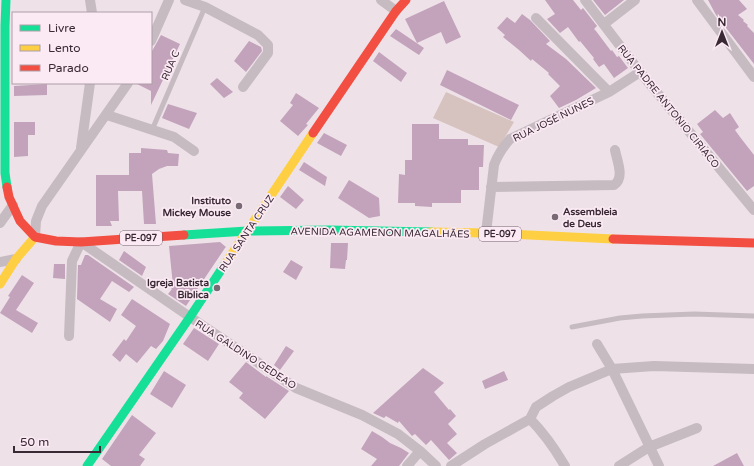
<svg xmlns="http://www.w3.org/2000/svg" width="754" height="466" font-family="'Varela Round',sans-serif">
<rect width="100%" height="100%" fill="#eee2e8"/>
<path fill="#d6c2be" d="M446 92 514 122 499 147 433 118Z"/>
<path fill="#c3a3bb" d="M545 0H573L581 10 583 8 597 26 594 29 596 31 611 51 612 50 617 57 619 56 628 68 614 78 604 64 599 67 593 59 594 58 580 41 579 42 568 27 560 33 547 19 555 14Z
M593 0H624L605 15Z
M708 0H739L747 9 738 15 744 20 743 21 748 25 747 26 754 33V64L716 15Z
M444 1 461 37 446 44 441 32 417 43 405 19Z
M522 14 530 20 550 41 546 44 566 59 596 88 576 100 559 108 550 96 560 86 548 74 549 73 532 59 531 61 519 50 503 37 505 35 497 28 507 17 515 23Z
M396 29 424 48 419 55 390 36Z
M161 35 180 44 151 105V91L135 83H151V53Z
M249 41 261 47 262 51 246 72 234 61Z
M379 52 407 73 401 82 373 61Z
M447 70 519 105 511 120 440 85Z
M217 78 233 92 224 98 210 84Z
M47 84V95L14 96V86Z
M296 93 319 108 306 124 308 125 298 136 280 121 293 105 290 103Z
M168 104 197 113 189 129 162 118Z
M715 110 723 118 730 113 739 127 735 130 740 137 754 155V186L747 191 700 134 703 132 697 124Z
M14 122H35V135H28V156L14 157Z
M412 124H439V139H468V145H484L483 167H479V190H461V203H432V207L415 206V203H398L399 174 405 175V160H412Z
M324 133 347 145 341 156 317 143Z
M141 148 167 150 168 153 179 154 178 166H167L159 169 152 174 156 224H144L142 191H118L119 221H110L112 226H96V175H129V153H141Z
M304 162 327 177 325 186 299 170Z
M349 180 379 198 380 216 369 218 338 198Z
M288 186 304 200 296 209 280 197Z
M220 242 226 247 225 248 186 306 168 294 172 289 171 288 173 286 169 246Z
M331 243H348L347 260H346L345 269 330 268Z
M124 251 146 267 142 276 119 260Z
M85 255H88L134 287 129 292 112 281 100 299 117 309 110 322 77 299 78 265H81Z
M291 260 303 267 296 280 283 272Z
M54 264H65V279L53 278Z
M22 275 34 283 16 310 38 323 32 333 0 313 10 297 8 296Z
M132 299 170 324 163 341 156 349 151 346 137 363 126 354 120 362 112 355 124 339 126 341 136 326 121 315Z
M194 328 219 344 208 361 183 344Z
M286 346 294 351 280 370 274 365Z
M246 362 266 377V376L289 391 265 419 239 398 243 393 229 382Z
M423 368 444 383 434 392 449 410 450 409 456 416 448 424 457 434 447 443 457 453 449 460 431 440 426 445 415 434 412 436 399 421 398 423 386 416 384 418 373 413Z
M164 371 186 385 172 408 150 394Z
M504 371 508 380 485 389 482 381Z
M132 415 156 433 139 455 145 459 140 466H111L102 459Z
M372 431 382 437 390 443 401 448 409 453 399 466H371L377 459 361 449Z
M737 453 744 466H713Z"/>
<g fill="none" stroke-linecap="round" stroke-linejoin="round">
<path stroke="#c7bbc2" stroke-width="5" d="M152 130 205 7
M572 327 620 318 642 316 694 314 754 316"/>
<path stroke="#c7bbc2" stroke-width="10" d="M90 0 92 13
M185 0 205 7 258 35 268 45V53L243 87
M381 0 396 11
M585 0 640 72 754 210
M697 0 754 77
M536 18 609 92
M604 24 635 0
M151 41 169 0
M107 115 174 137 194 151
M81 148 90 83
M491 187 614 185C625 178 617 161 615 150
M0 223 13 205
M486 233 494 165C498 154 503 147 510 139L609 92 640 72
M35 237 36 221 42 206 128 83
M0 262 16 259
M69 336 72 261 81 242 190 317 296 388 362 415 398 434 420 451 436 466
M597 344 612 369 659 466
M530 419C544 433 555 449 565 466
M407 466 420 451
M451 466 485 444 530 419 536 407 553 396 569 387 612 369 654 366 754 369
M619 466 649 447 697 428"/>
<path stroke="#16e098" stroke-width="9" d="M6 0 5 26V173L7 187
M184 235 247 231 329 230 431 232
M87 466 190 317 225 264"/>
<path stroke="#ffcf43" stroke-width="9" d="M431 232 486 233 613 239
M225 264 313 133
M0 284 16 259 35 237"/>
<path stroke="#f24e42" stroke-width="9" d="M313 133 396 11 406 0
M7 187 9 197 20 221 35 237 56 241 81 242 184 235
M613 239 754 243"/>
</g>
<g fill="#786a74" stroke="#fbeaf3" stroke-width="1.5">
<circle cx="239" cy="206" r="4"/>
<circle cx="555" cy="217" r="4"/>
<circle cx="217" cy="288" r="4"/>
</g>
<g text-anchor="middle" stroke-width="3.5" stroke-linejoin="round" paint-order="stroke">
<g fill="#fbeaf3" stroke="#73636e" stroke-width="1">
<rect x="479" y="227" width="42" height="14" rx="3"/>
<rect x="120" y="231" width="42" height="14" rx="3"/>
</g>
<g font-size="9" font-weight="bold" fill="#392935">
<text x="500" y="237">PE-097</text>
<text x="141" y="241">PE-097</text>
</g>
<g font-size="10" fill="#392935" stroke="#fbeaf3">
<text transform="translate(170 65) rotate(-67)" y="4">RUA C</text>
<text transform="translate(669 106) rotate(51)" y="4">RUA PADRE ANTONIO CIRIACO</text>
<text transform="translate(553 119) rotate(-26)" y="4">RUA JOSÉ NUNES</text>
<text transform="translate(380 232) rotate(1)" y="4">AVENIDA AGAMENON MAGALHÃES</text>
<text transform="translate(246 233) rotate(-56)" y="4">RUA SANTA CRUZ</text>
<text transform="translate(246 354) rotate(33)" y="4">RUA GALDINO GEDEAO</text>
</g>
<g font-size="10" font-weight="bold" fill="#392935" stroke="#fbeaf3" text-anchor="end">
<text x="231" y="204">Instituto<tspan x="231" dy="12">Mickey Mouse</tspan></text>
<text x="563" y="215" text-anchor="start">Assembleia<tspan x="563" dy="12">de Deus</tspan></text>
<text x="209" y="286">Igreja Batista<tspan x="209" dy="12">Bíblica</tspan></text>
</g>
</g>
<rect x="12" y="12" width="140" height="72" fill="#fbeaf3" stroke="#ad9da7"/>
<rect x="20" y="25" width="20" height="6" fill="#16e098" stroke="#ad9da7"/>
<text x="48" y="32" font-size="12" fill="#392935">Livre</text>
<rect x="20" y="45" width="20" height="6" fill="#ffcf43" stroke="#ad9da7"/>
<text x="48" y="52" font-size="12" fill="#392935">Lento</text>
<rect x="20" y="65" width="20" height="6" fill="#f24e42" stroke="#ad9da7"/>
<text x="48" y="72" font-size="12" fill="#392935">Parado</text>
<g transform="translate(722 32)" stroke="#fbeaf3" stroke-width="3" paint-order="stroke">
<path d="M0-3L7 15L0 10L-7 15Z" fill="#392935"/>
<text y="-6" font-size="11" font-weight="bold" text-anchor="middle" fill="#392935">N</text>
</g>
<path d="M14 446v6h86v-6" fill="none" stroke="#392935" stroke-width="2"/>
<text x="20" y="446" font-size="12" fill="#392935" stroke="#fbeaf3" stroke-width="3" paint-order="stroke">50 m</text>
</svg>
